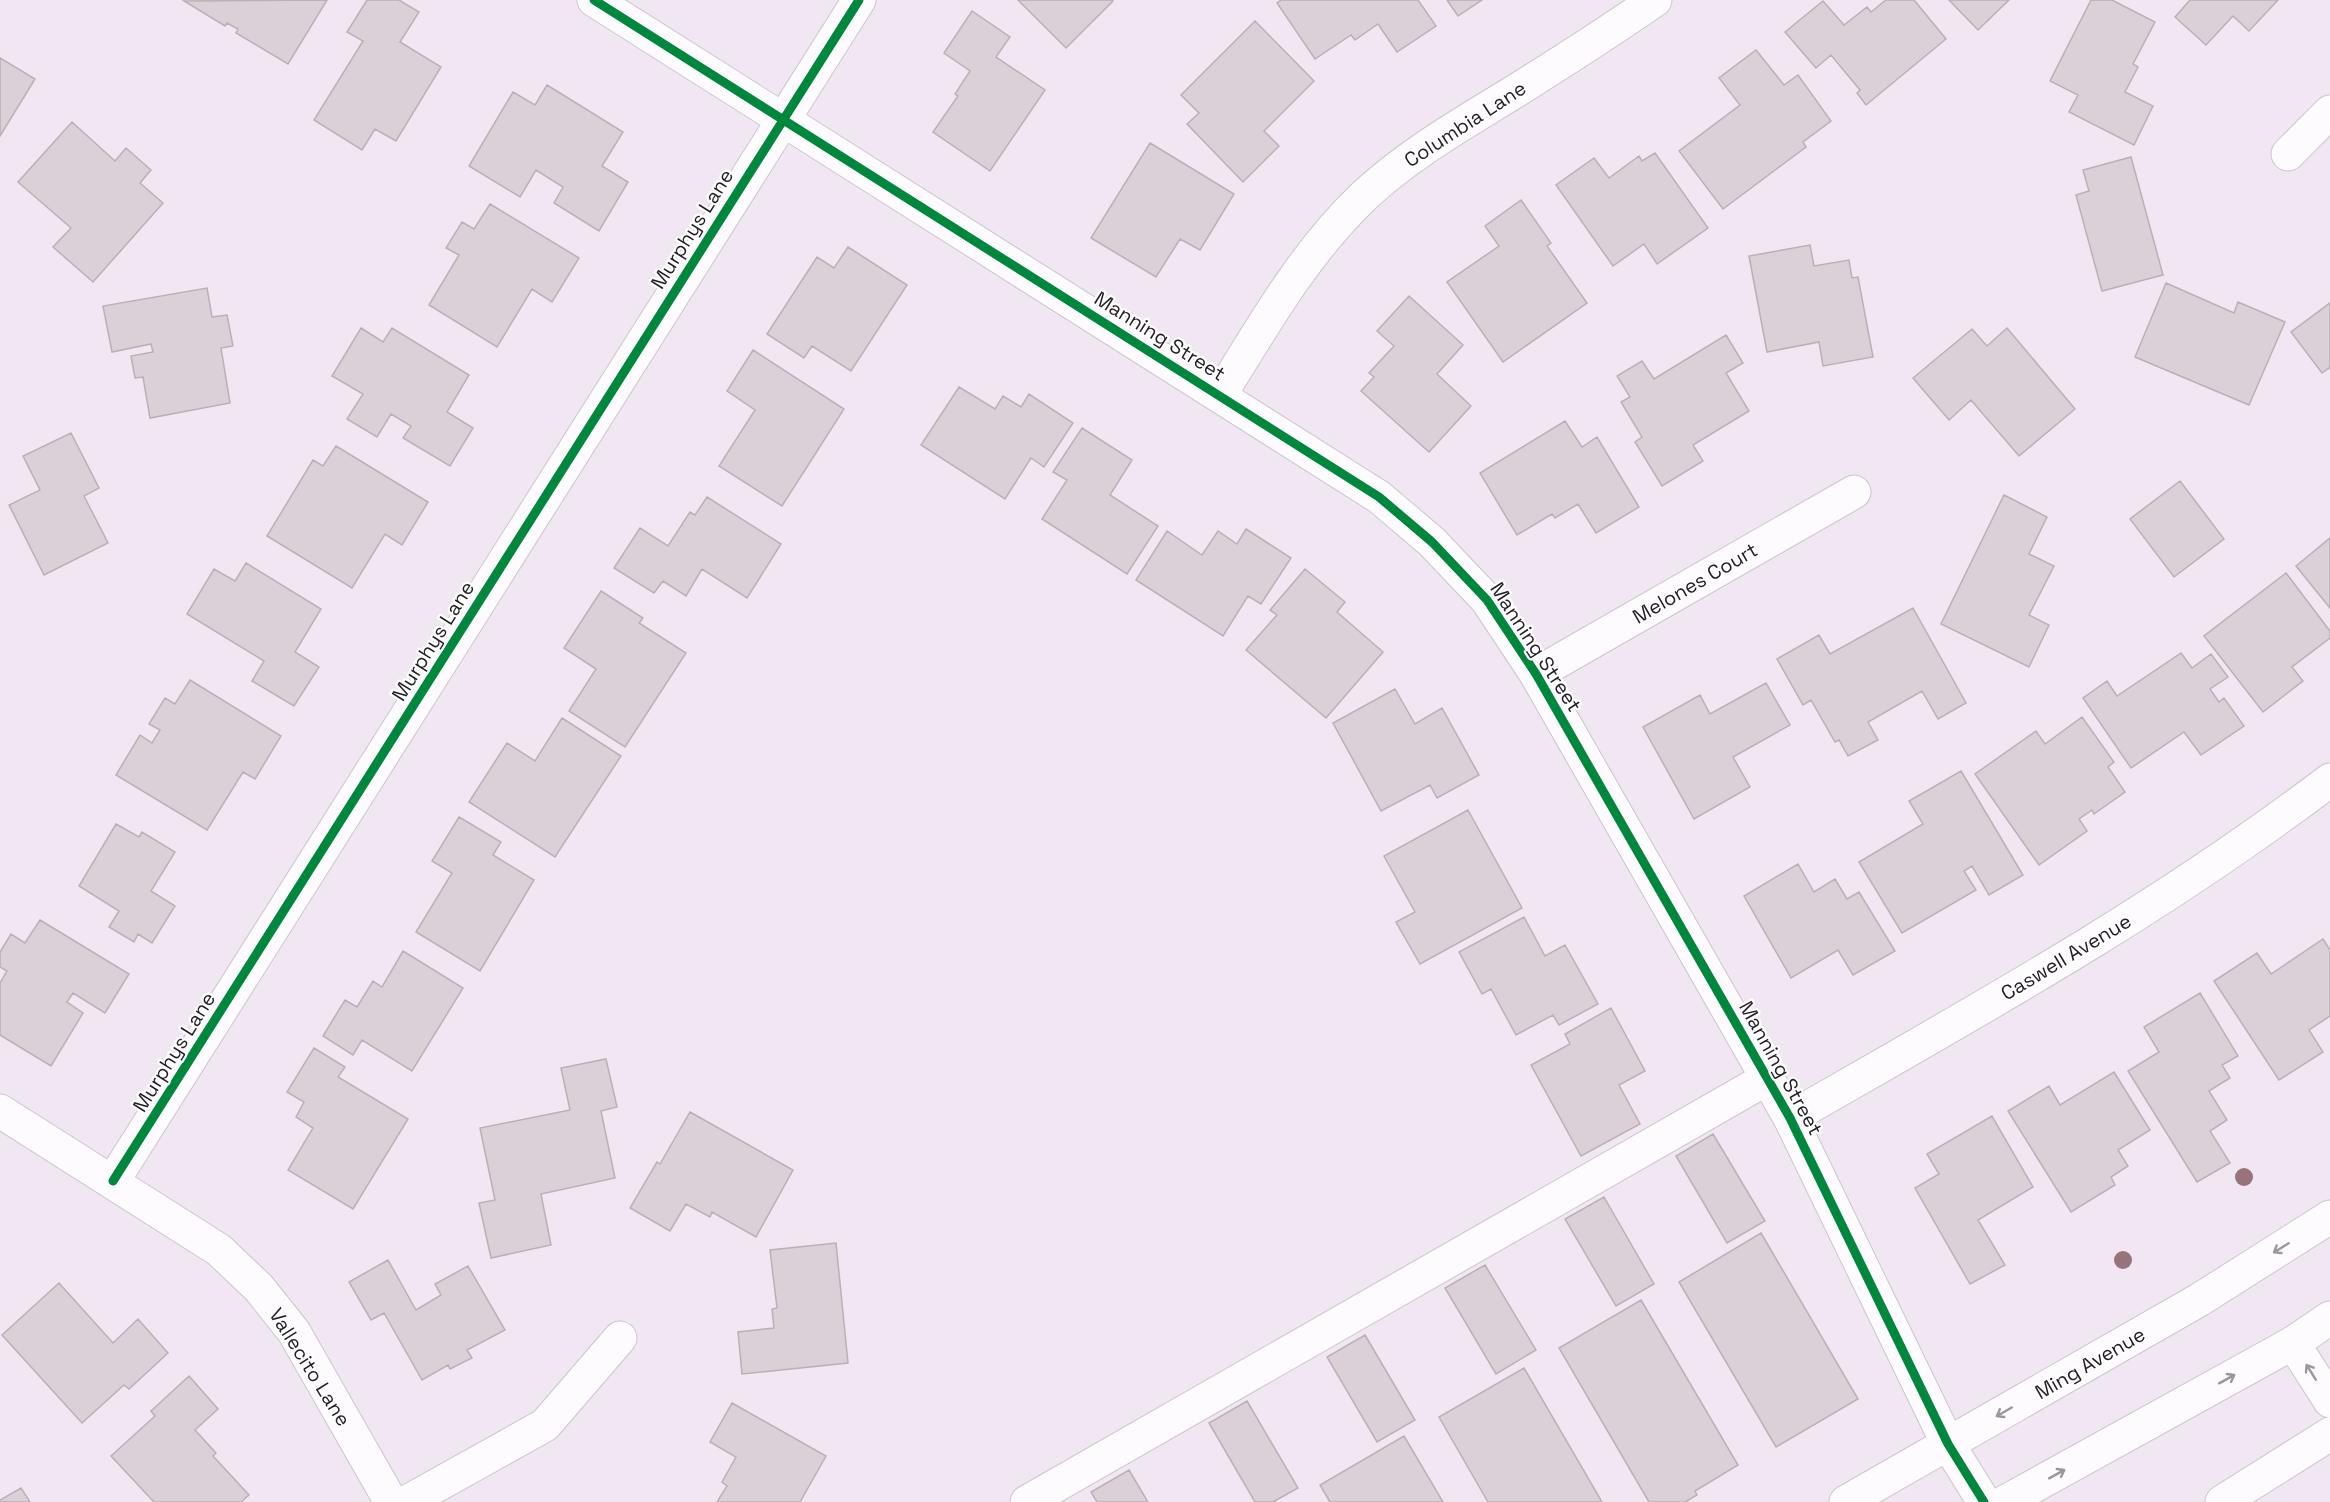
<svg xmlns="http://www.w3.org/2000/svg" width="2330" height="1502" font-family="'Space Grotesk',sans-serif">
<rect width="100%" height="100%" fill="#f0e7f2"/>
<path fill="#dbcfd8" stroke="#b9b1b7" stroke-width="1.5" d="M327 0 288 64 236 33 238 29 227 23 225 26 184 1Z
M367 0H399L419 12 400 42 441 67 396 141 375 129 362 150 314 120 363 41 347 32Z
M1018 0H1112L1113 1 1066 48Z
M1281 0H1418L1436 26 1397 52 1378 24 1355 40 1351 35 1315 59 1277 3Z
M1447 0H1482L1458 16Z
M1886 0H1914L1946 39 1866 105 1857 93 1860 90 1831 55 1816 68 1785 32 1823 1 1844 25 1867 7 1871 12Z
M1949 0H2009L1978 30Z
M2091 0H2112L2155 22 2133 64 2138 67 2125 92 2153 106 2134 145 2069 112 2078 95 2050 81Z
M2190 0H2278L2249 31 2233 16 2206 45 2175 17Z
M972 11 1010 37 996 57 1045 90 990 171 933 132 958 96 955 94 970 71 944 53Z
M1255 21 1314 81 1264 131 1279 146 1243 182 1187 124 1199 113 1181 95Z
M1756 50 1784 85 1798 75 1831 121 1803 142 1806 147 1723 209 1679 151 1740 105 1719 78Z
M0 58 35 79 0 136Z
M547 85 623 132 602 166 628 182 599 231 554 203 563 187 536 170 520 197 469 166 513 92 535 105Z
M72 122 115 161 126 148 151 170 140 183 163 203 93 282 53 247 71 228 18 182Z
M1150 143 1234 194 1200 250 1180 239 1156 277 1091 238Z
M1655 153 1708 228 1657 264 1644 244 1613 266 1556 185 1594 158 1609 178 1639 156 1642 161Z
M2131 157 2163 275 2102 291 2076 195 2089 191 2083 170Z
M1521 200 1551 243 1547 246 1587 303 1503 362 1447 282 1499 246 1485 226Z
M490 204 579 258 552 302 532 289 497 347 429 305 459 255 446 248 462 222 474 229Z
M1810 245 1814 266 1849 260 1852 278 1858 277 1873 357 1823 366 1819 342 1767 352 1749 256Z
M848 247 907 285 851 371 812 346 804 358 767 334 817 257 834 268Z
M2166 283 2234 313 2238 302 2285 322 2249 405 2135 357Z
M207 288 212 317 227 315 233 346 221 348 230 403 150 418 143 377 135 378 131 356 153 352 151 344 112 352 103 306Z
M1409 296 1463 345 1437 374 1471 406 1429 452 1361 391 1374 377 1369 373 1394 346 1377 331Z
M2330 303V369L2329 368 2322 373 2291 332Z
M361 328 383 342 392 328 469 375 447 412 473 428 450 466 403 438 411 426 391 414 377 437 347 419 363 394 332 376Z
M2007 328 2075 409 2019 456 1971 400 1949 420 1913 378 1972 329 1987 346Z
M1726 335 1743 363 1726 373 1749 411 1693 445 1703 461 1662 486 1635 442 1642 437 1621 402 1630 397 1617 376 1642 361 1654 379Z
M753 350 844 409 782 506 719 466 755 410 727 391Z
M959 387 995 409 1003 396 1021 407 1029 394 1073 423 1044 467 1031 458 1005 499 921 445Z
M1565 421 1582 447 1597 437 1639 507 1596 533 1578 504 1555 518 1552 514 1517 535 1480 473Z
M1082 428 1132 460 1110 495 1158 526 1127 574 1042 519 1067 480 1053 472Z
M71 433 99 488 84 496 108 543 44 575 9 505 40 490 23 456Z
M336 446 428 502 402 545 385 534 352 588 267 536 313 460 323 466Z
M2180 481 2224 539 2174 577 2130 519Z
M2004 495 2047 517 2029 554 2054 566 2029 615 2049 625 2029 667 1941 624Z
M707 497 781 544 747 598 702 569 686 596 663 581 654 593 614 568 640 528 668 546 690 512 695 515Z
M1246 529 1291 558 1261 604 1248 596 1223 636 1136 580 1167 531 1202 555 1218 531 1237 544Z
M2330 538V608L2296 566Z
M246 563 321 609 295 652 319 667 294 706 252 681 264 661 187 614 214 569 235 581Z
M1305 569 1345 602 1337 612 1383 652 1326 718 1246 650 1277 615 1270 610Z
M2286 573 2330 631V638L2292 667 2303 681 2263 712 2204 636Z
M601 591 643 618 639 623 686 653 625 747 569 711 596 669 564 648Z
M1913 608 1966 703 1938 719 1922 691 1868 722 1878 740 1848 756 1839 740 1835 742 1811 700 1803 705 1777 659 1819 635 1830 654Z
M2181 653 2192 668 2211 654 2228 677 2210 689 2219 702 2224 698 2244 726 2201 755 2184 732 2131 768 2083 698 2107 681 2117 696Z
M190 680 281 736 255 779 243 772 207 830 116 775 140 735 152 743 160 730 149 724 165 698 175 704Z
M1766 683 1790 725 1733 757 1750 787 1694 819 1643 727 1700 695 1710 714Z
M1395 689 1415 724 1442 708 1479 775 1437 798 1430 785 1381 811 1333 723Z
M2082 717 2114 762 2108 767 2125 792 2094 814 2092 810 2079 819 2087 831 2039 865 1975 774 2036 731 2045 744Z
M562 718 621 756 555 857 469 802 507 743 535 761Z
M1961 771 2023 875 1989 895 1972 866 1964 871 1976 890 1902 933 1859 862 1923 824 1909 801Z
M1468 810 1522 908 1420 964 1396 922 1415 912 1384 856Z
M459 817 501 842 493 855 534 880 480 971 416 932 452 873 432 861Z
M116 824 139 837 142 832 175 852 151 891 175 906 152 943 138 934 134 942 109 927 119 911 79 886Z
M1798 864 1814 892 1835 879 1847 899 1859 892 1895 951 1853 975 1838 950 1791 978 1744 896Z
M1524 917 1545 956 1565 945 1598 1004 1559 1025 1553 1015 1516 1035 1491 989 1482 994 1459 952Z
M40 920 129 974 105 1013 73 993 67 1002 83 1013 51 1066 0 1035V983L7 971 0 967V952L11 934 25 943Z
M2323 939 2330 950V1016L2309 1030 2323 1052 2279 1080 2214 981 2257 953 2271 974Z
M403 951 463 988 412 1071 362 1040 353 1055 323 1036 345 1000 357 1007 373 981 382 987Z
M2200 993 2238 1056 2222 1065 2230 1078 2209 1091 2227 1120 2210 1131 2230 1163 2197 1182 2128 1071 2159 1052 2144 1027Z
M1611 1008 1645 1071 1619 1085 1640 1124 1581 1156 1531 1065 1570 1044 1565 1034Z
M314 1048 345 1067 338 1077 408 1119 353 1209 288 1170 313 1128 296 1117 304 1102 287 1092Z
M606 1059 617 1107 601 1111 615 1178 541 1194 551 1245 491 1258 479 1203 495 1200 480 1128 570 1110 561 1068Z
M2114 1072 2150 1130 2118 1150 2128 1166 2111 1177 2115 1185 2071 1212 2008 1111 2049 1086 2060 1105Z
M690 1112 793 1170 756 1237 712 1212 710 1217 686 1204 670 1231 630 1208 657 1162 660 1164Z
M1992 1116 2033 1187 1978 1220 2005 1265 1970 1284 1915 1188 1939 1174 1927 1154Z
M1713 1134 1765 1221 1727 1243 1676 1156Z
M1604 1197 1654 1284 1616 1306 1565 1219Z
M1761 1233 1858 1399 1776 1447 1679 1282Z
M836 1243 848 1363 742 1374 738 1332 774 1328 772 1309 777 1308 770 1250Z
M388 1260 416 1310 441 1295 435 1284 468 1266 505 1330 467 1350 472 1358 450 1369 448 1365 422 1380 384 1313 371 1320 349 1282Z
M1485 1265 1536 1350 1496 1374 1445 1288Z
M59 1283 113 1343 138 1319 168 1353 129 1389 124 1385 82 1423 2 1335Z
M1641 1300 1738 1465 1695 1491 1697 1495 1685 1502H1649L1559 1348Z
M1365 1335 1415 1420 1377 1442 1327 1357Z
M1524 1368 1602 1502H1488L1439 1417Z
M189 1376 218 1409 195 1430 216 1453 213 1456 249 1495 241 1502H154L111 1456 155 1416 151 1411Z
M1247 1401 1298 1488 1273 1502H1255L1209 1423Z
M732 1403 826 1456 800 1502H717L727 1486 722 1482 736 1457 710 1442Z
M1404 1436 1443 1502H1330L1320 1485Z
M1129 1470 1148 1502H1097L1091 1492Z
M21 1488 30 1502H0V1500Z"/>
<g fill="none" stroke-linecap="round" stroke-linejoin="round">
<defs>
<path id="minor" d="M594 0 1379 497 1432 542 1487 600 1536 674 1790 1118 1948 1444 1984 1502
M2288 154 2330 112
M1220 395C1263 326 1304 253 1364 196 1409 154 1462 124 1514 92 1562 62 1609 32 1655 0
M1536 674 1854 492
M0 1111 219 1250 259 1288 294 1332 391 1502
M1790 1118C1975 1012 2161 909 2330 780
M113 1181 859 0
M2293 1343 2330 1401
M407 1502 545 1425 620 1338
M1027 1502 1768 1078
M2222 1502 2330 1434"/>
<path id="major" d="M1846 1502 2199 1300 2330 1217
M2005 1502 2293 1343 2330 1318"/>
</defs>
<use href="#minor" stroke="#ccc5ce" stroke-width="35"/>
<use href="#major" stroke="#ccc5ce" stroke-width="35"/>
<use href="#minor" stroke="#fdfbfd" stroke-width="33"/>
<use href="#major" stroke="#fdfbfd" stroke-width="33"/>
<defs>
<path id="cycleway" d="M594 0 1379 497 1432 542 1487 600 1536 674 1790 1118 1948 1444 1984 1502
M113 1181 859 0"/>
</defs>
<use href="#cycleway" stroke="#fff" stroke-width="13"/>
<use href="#cycleway" stroke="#00873e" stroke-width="9"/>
</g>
<g fill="#97747b">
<circle cx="2244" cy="1177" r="9"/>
<circle cx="2123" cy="1260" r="9"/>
</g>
<defs><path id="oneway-shaft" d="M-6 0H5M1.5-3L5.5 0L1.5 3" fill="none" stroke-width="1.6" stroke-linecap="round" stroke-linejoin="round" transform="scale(1.5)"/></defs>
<g stroke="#9a969a">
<use href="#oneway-shaft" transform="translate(2281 1248) rotate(148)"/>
<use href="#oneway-shaft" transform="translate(2311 1372) rotate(-122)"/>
<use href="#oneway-shaft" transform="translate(2227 1379) rotate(-29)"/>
<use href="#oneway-shaft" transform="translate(2004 1412) rotate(150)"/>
<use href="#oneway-shaft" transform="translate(2057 1474) rotate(-29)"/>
</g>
<g text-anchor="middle" stroke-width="4.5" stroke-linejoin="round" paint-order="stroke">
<g font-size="20" fill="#211b22" stroke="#fff">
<text transform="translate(1465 124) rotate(-33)" y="7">Columbia Lane</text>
<text transform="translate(692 229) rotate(-58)" y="7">Murphys Lane</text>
<text transform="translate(1160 336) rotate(32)" y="7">Manning Street</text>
<text transform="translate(1695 583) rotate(-30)" y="7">Melones Court</text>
<text transform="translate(433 641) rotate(-58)" y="7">Murphys Lane</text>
<text transform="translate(1536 647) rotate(57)" y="7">Manning Street</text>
<text transform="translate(2066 957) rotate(-31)" y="7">Caswell Avenue</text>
<text transform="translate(174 1052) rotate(-58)" y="7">Murphys Lane</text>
<text transform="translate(1781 1068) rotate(61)" y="7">Manning Street</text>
<text transform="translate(2090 1363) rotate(-30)" y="7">Ming Avenue</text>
<text transform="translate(310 1367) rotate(58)" y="7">Vallecito Lane</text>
</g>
</g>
</svg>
